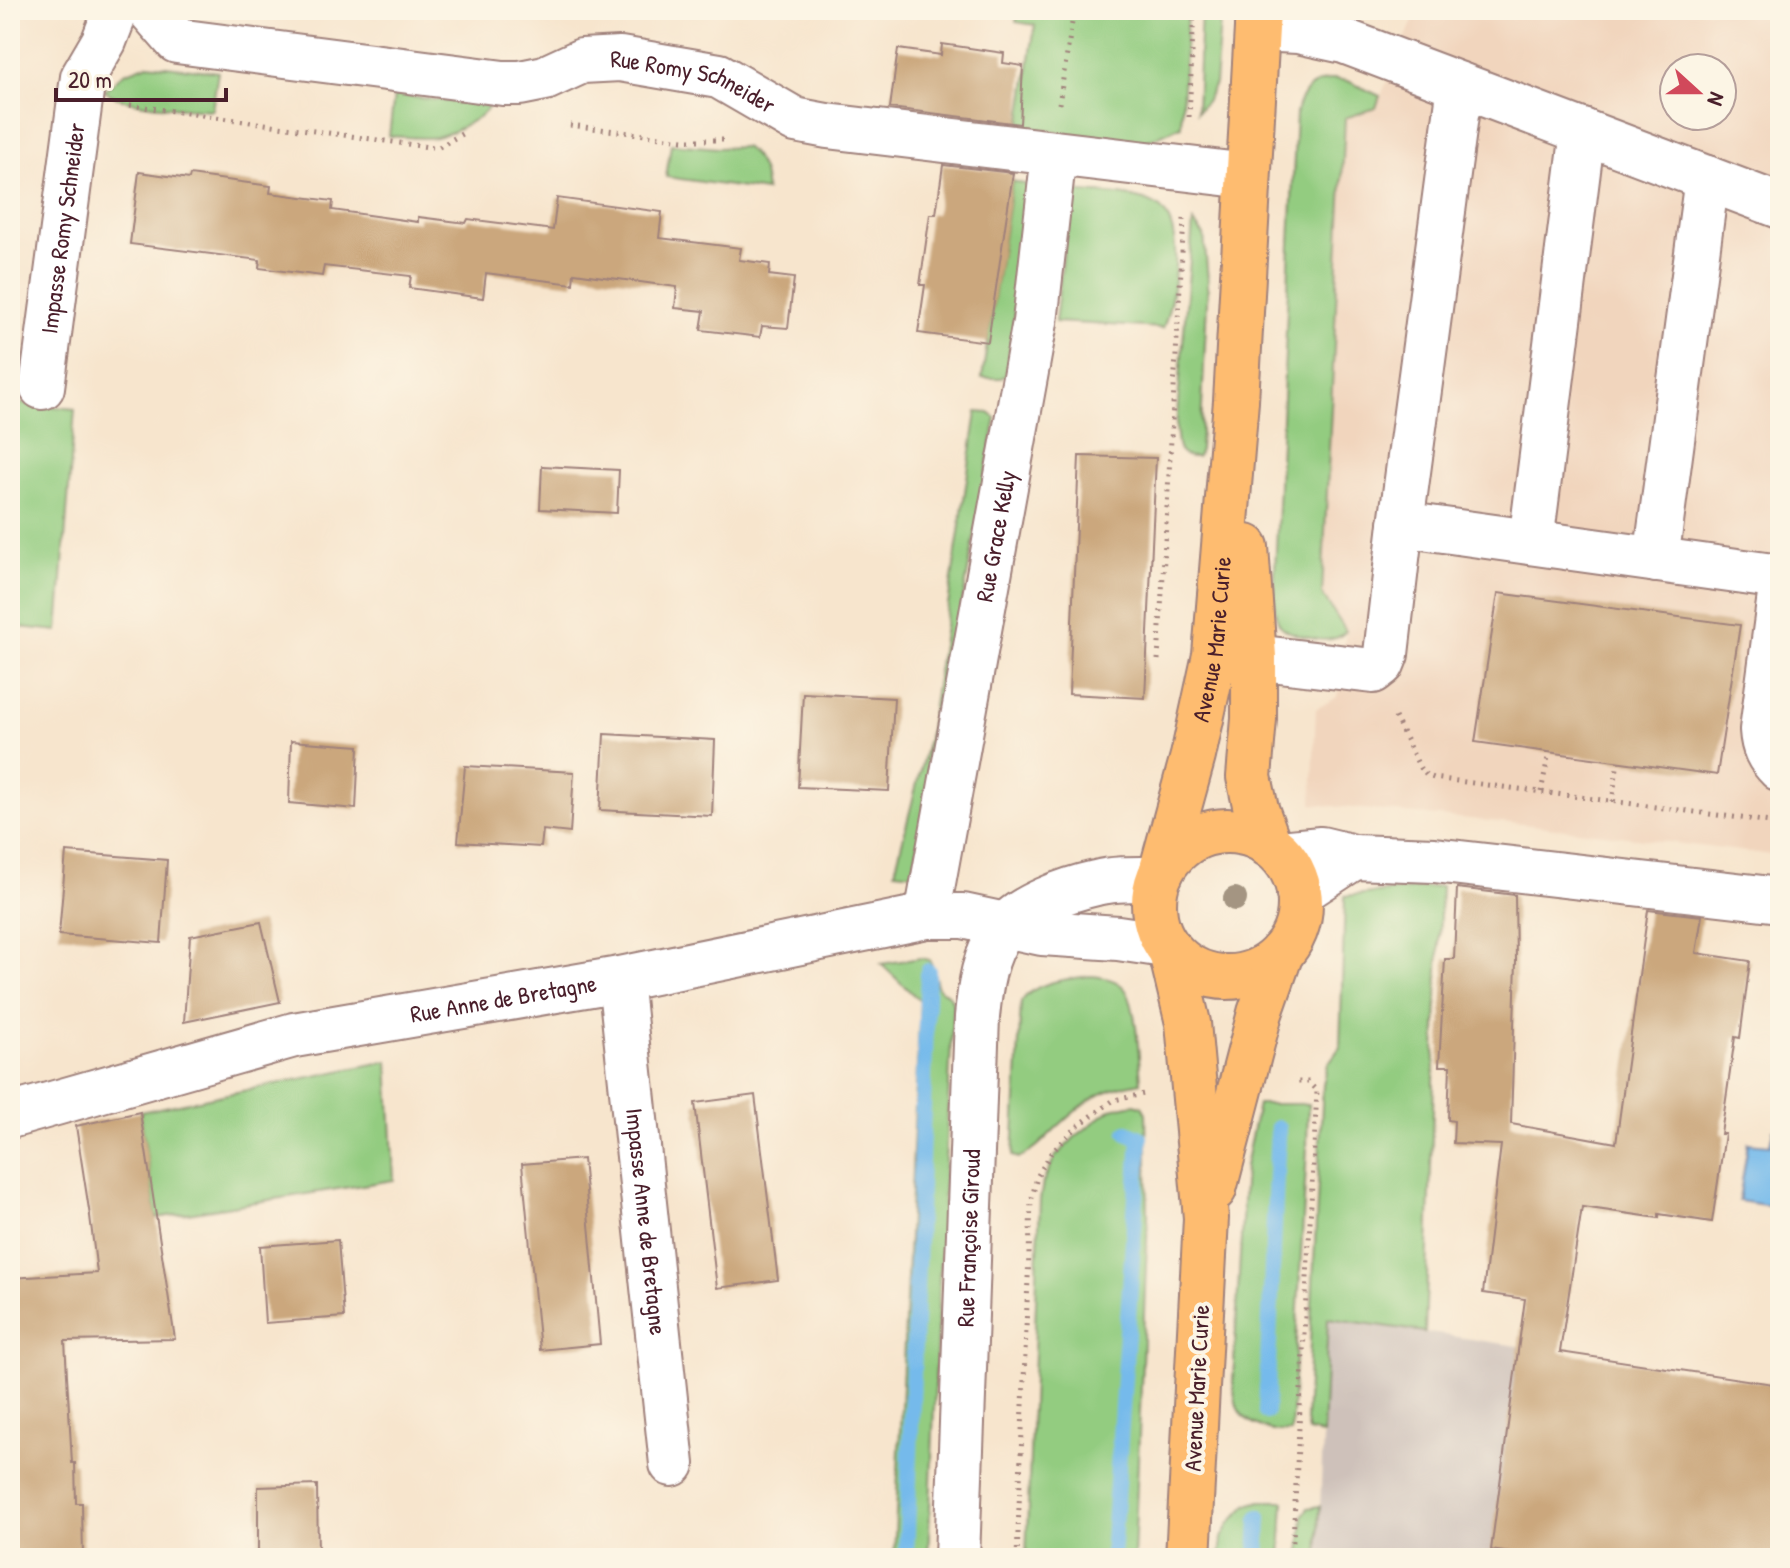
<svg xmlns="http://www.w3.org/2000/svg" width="1790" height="1568" font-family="'Patrick Hand',sans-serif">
<rect width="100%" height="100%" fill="#fcf5e5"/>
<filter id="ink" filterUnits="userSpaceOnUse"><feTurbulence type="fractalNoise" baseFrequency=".0125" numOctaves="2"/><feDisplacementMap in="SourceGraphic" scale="16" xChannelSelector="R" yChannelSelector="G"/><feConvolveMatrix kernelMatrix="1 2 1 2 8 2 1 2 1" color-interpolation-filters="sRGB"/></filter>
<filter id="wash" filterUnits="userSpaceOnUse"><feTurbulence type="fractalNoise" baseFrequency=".006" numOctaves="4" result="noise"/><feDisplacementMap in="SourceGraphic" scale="32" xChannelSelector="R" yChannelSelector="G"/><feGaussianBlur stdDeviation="1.8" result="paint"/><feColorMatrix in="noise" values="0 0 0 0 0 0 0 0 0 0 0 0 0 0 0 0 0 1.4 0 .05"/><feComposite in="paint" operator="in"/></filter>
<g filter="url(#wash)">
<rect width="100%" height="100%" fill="#f7e5cd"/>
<path fill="#f1d5bd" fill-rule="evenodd" d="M1402 10H1780V856L1523 824 1312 804 1316 709 1337 697 1346 631 1322 595 1345 118 1376 107 1415 16ZM1674 68H1722V116H1674Z"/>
<path fill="#cec1ba" d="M1328 1318 1780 1385V1558H1318Z"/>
<path fill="#93cc80" stroke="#6e7656" stroke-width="2" d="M1018 10H1187L1181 126 1148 141 1117 142 1020 126 1035 25 1016 22Z
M1201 10H1221L1215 84 1207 100 1197 112Z
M148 64 218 72 212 110C181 107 130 108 104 91L124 73Z
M1334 79 1348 81 1380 96 1376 108 1345 118 1322 594 1346 631C1343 634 1340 637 1335 638 1324 643 1288 635 1280 625 1274 617 1275 603 1274 594L1296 113C1302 89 1311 83 1334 79Z
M394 95 489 106C485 114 478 118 470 122 436 143 426 138 389 136Z
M671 144 718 148 745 147C760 159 764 172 766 191L666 177Z
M1012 181 1032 186 1006 375 1001 378H982Z
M1071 191C1095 194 1136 193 1156 205 1187 224 1174 300 1163 328L1055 322Z
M1193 222 1204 235 1208 280 1200 450 1197 457C1175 458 1179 446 1176 428Z
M10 402 75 409 58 631 10 626Z
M977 412 989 413 996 418 913 873 895 871 928 739Z
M1441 886 1425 1332 1328 1318 1323 1434 1308 1431 1306 1421 1323 1085 1328 1064 1340 1047 1345 896Z
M921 958 929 960C935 968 934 976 937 985 941 995 950 989 953 1004L939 1283 928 1558H894L920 1001 881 964Z
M1091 976C1103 977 1117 979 1125 989 1137 1004 1139 1061 1141 1082 1100 1089 1084 1102 1054 1130 1043 1141 1033 1152 1019 1158L1013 1156 1021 1002C1035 981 1068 979 1091 976Z
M388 1061 394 1180 156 1218 140 1112Z
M1134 1104 1142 1106 1146 1113 1148 1216 1134 1558H1026L1040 1200 1043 1182 1055 1157 1075 1137 1111 1109Z
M1258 1104H1308L1307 1148 1291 1432C1280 1433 1274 1432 1264 1428 1237 1418 1236 1409 1233 1382L1245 1166Z
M1261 1501H1284L1281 1558H1220L1222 1538 1230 1523 1247 1505Z
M1320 1506 1318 1558H1300L1303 1515 1308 1508Z"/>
<path fill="#74baeb" stroke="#5f6c8b" stroke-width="2" d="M1773 1130 1780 1131V1159L1772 1206 1739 1201 1748 1143 1770 1145Z"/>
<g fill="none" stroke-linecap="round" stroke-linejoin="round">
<path stroke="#74baeb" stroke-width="16" d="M1266 1412 1278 1128
M906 1558 928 971
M1112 1558 1140 1138 1127 1132
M1257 1558 1259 1517"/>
</g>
<g id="blocks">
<path fill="#cba77d" d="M942 44 1004 53 1003 63 1023 66 1020 124 890 108 898 49 941 55Z
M943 165 1013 173 988 342 918 333 925 285H920L930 214H936Z
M139 172 189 179 190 175 271 186 270 193 333 201 332 210 418 222V217L466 223 468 219 553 230 557 198 662 212 659 238 741 248 739 260 770 264 769 275 794 278 788 328 762 326 760 337 701 330 704 311 675 308 677 287 574 273 573 284 486 273 483 298 409 288 411 276 324 266 322 276 259 268 260 260 130 244Z
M1079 456 1156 458 1145 698 1069 694Z
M542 466 619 470 617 513 540 509Z
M1498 593 1740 625 1717 775 1475 742Z
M803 693 894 698 889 791 798 787Z
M604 734 715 740 712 816 600 810Z
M291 741 359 746 356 809 289 803Z
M465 766 574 772 570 833 543 830 541 847 458 842Z
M66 852 167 860 161 943 59 935Z
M1457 888 1515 895 1516 961 1511 1124 1616 1143 1648 910 1702 916 1696 953 1750 961 1740 1038 1735 1037 1721 1134H1725L1712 1222 1659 1214V1218L1582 1207 1560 1352 1780 1385V1558H1544L1491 1550 1525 1299 1483 1293 1501 1145 1453 1143 1454 1121 1448 1120 1450 1066H1439L1445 959H1454Z
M261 922 280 1002 184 1022 190 936Z
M755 1095 778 1280 717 1288 695 1103Z
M140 1112 175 1339 65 1341 72 1463H75L76 1503H82L83 1558 10 1556V1505H13L10 1416V1278L97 1273 90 1216 76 1126Z
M583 1159 600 1344 540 1350 522 1164Z
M338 1240 344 1317 265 1323 260 1246Z
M317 1485 318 1558H258V1487Z"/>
</g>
</g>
<g filter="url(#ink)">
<use href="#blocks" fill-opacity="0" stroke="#a0827c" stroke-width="2"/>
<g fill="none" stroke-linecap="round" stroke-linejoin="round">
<defs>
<g id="minor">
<path id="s1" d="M150 10 177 41 503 83H520L545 78 582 61 620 59 719 76 795 120 827 126 1248 176"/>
<path d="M1257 29 1298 31 1344 41 1780 206"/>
<path d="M1460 85 1401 524 1780 577"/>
<path id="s2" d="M42 387 83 77 104 41 116 10"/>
<path d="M1531 542 1583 131"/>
<path d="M1656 560 1707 178"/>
<path d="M1780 595 1762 730C1763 747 1768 757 1780 769"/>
<path d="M1254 657 1373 671 1382 664 1386 654 1401 524"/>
<path d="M1280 853 1321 849 1354 857 1434 860 1780 900"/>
<path d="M1299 893 1354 857"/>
<path id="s3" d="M927 916 1035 322 1054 153"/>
<path id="s4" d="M620 979 672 1464"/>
<path id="s5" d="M10 1116 294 1035 620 979 927 916H963L1042 933 1118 938 1165 945"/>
<path id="s6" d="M957 1558 977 1017C980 986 984 955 1003 929 1019 906 1069 889 1096 883 1116 878 1137 879 1157 879"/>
</g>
<g id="major">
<path d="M1246 547 1254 657V719L1249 777 1256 809 1269 845"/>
<circle cx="1227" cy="904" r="73"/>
<path id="s7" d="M1161 873 1193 756 1215 655 1236 401 1258 10"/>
<path d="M1171 952 1188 1023 1206 1218 1188 1558"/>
<path d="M1214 1189 1260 1013 1281 953"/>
</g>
</defs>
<use href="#minor" stroke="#a0827c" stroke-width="48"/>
<use href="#major" stroke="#a0827c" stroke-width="48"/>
<path stroke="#a0827c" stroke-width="5" stroke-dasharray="2 6" stroke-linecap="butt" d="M1059 104 1074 10
M130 105 428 147H439L465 132
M1189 117 1194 10
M570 125 683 140H723
M1158 660 1184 219
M1395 717 1420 768 1426 775 1434 778 1771 822
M1541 792 1549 752
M1612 802 1618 761
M1017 1558 1031 1202 1037 1177 1051 1153 1079 1125 1114 1100 1144 1094
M1292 1558 1317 1091 1308 1082H1293"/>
<use href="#minor" stroke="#fff" stroke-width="44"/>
<use href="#major" stroke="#febc70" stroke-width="44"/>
</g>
<circle fill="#a49582" cx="1235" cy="899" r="12"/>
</g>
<g text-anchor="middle" stroke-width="8" stroke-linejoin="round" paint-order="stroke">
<g font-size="24" fill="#4a1f2b" stroke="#fcf5e5">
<text dy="8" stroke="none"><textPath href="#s1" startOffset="568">Rue Romy Schneider</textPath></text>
<text dy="8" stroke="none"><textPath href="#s2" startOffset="160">Impasse Romy Schneider</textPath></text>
<text dy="8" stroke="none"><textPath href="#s3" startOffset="386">Rue Grace Kelly</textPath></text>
<text dy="8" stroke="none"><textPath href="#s7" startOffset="240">Avenue Marie Curie</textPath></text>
<text dy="8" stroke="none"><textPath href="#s5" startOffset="508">Rue Anne de Bretagne</textPath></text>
<text dy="8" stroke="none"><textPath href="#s4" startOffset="244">Impasse Anne de Bretagne</textPath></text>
<text dy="8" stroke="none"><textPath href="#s6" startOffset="320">Rue Françoise Giroud</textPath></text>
<text transform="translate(1197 1388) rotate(-87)" y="8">Avenue Marie Curie</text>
</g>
</g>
<rect width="1790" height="1568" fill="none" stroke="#fcf5e5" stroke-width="40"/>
<g transform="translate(1698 92) rotate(111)"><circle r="38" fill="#fcf5e5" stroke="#b59f9b" stroke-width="2"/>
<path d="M0-6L14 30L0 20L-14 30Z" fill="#d1495b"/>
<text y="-12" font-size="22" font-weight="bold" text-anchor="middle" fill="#4a1f2b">N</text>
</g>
<path d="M56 88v12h170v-12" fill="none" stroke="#4a1f2b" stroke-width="4"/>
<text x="68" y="88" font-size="24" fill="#4a1f2b" stroke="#fcf5e5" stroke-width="6" paint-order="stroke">20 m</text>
</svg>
